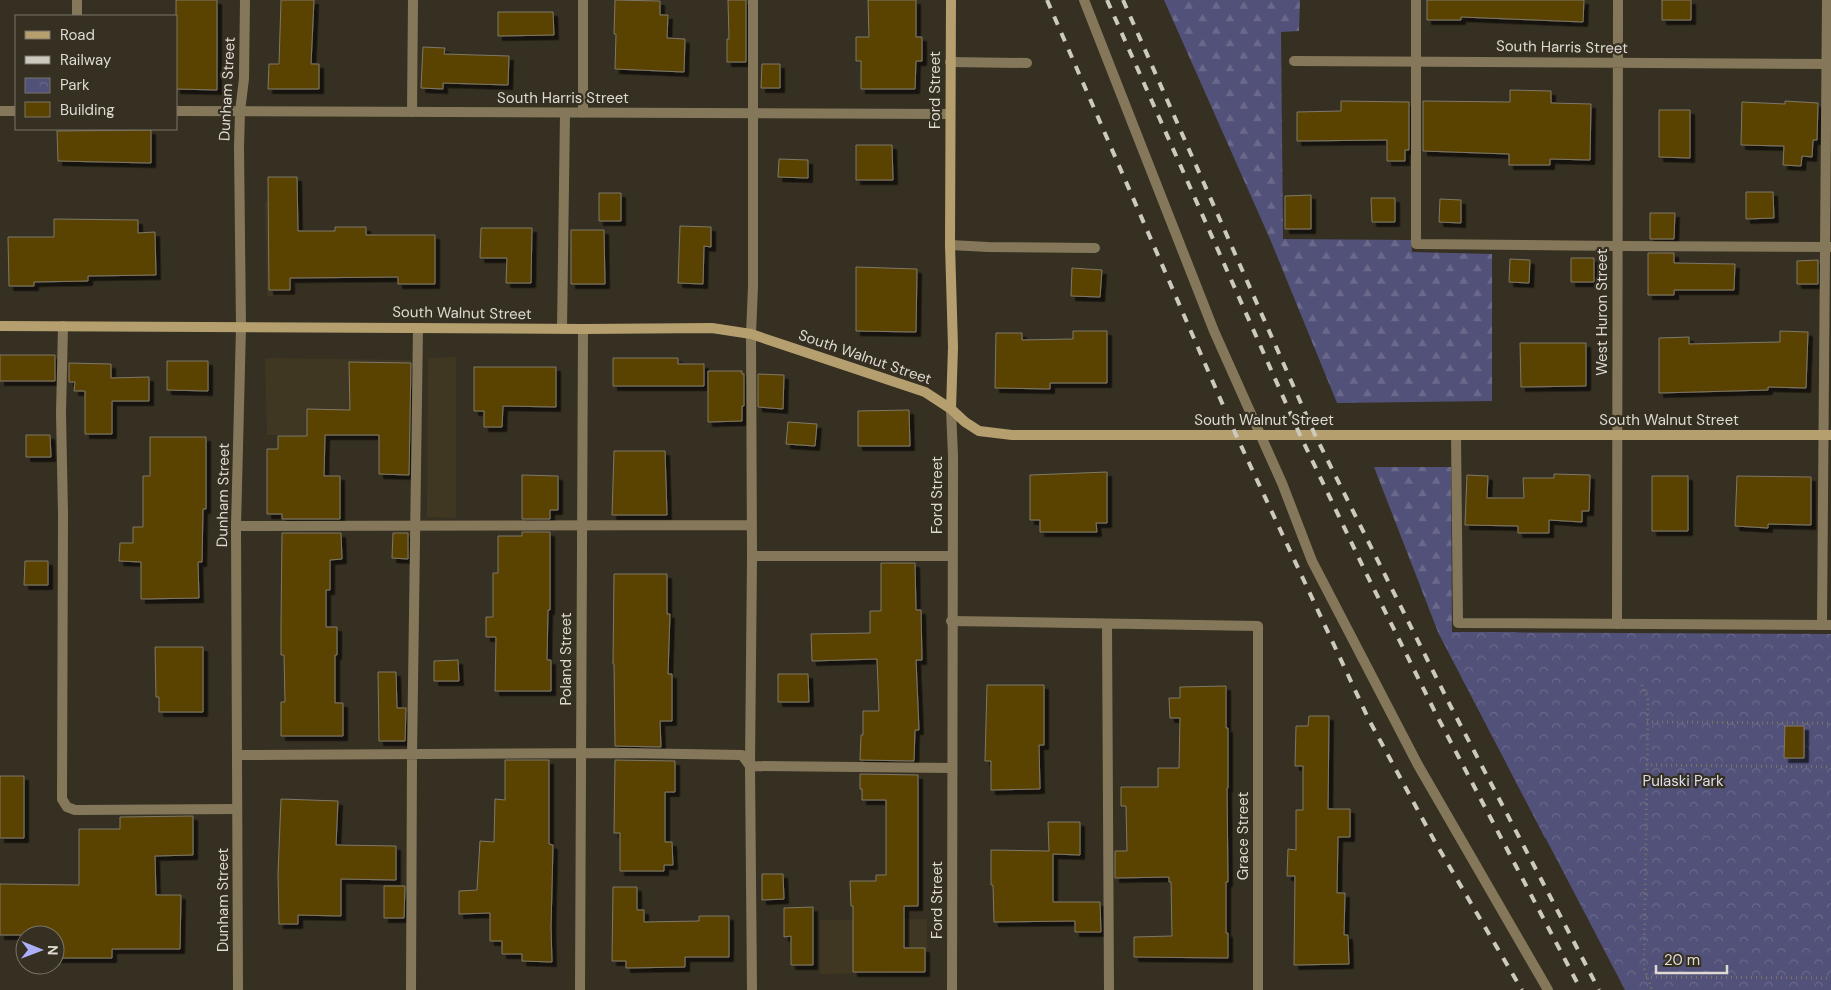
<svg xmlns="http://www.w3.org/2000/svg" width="1831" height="990" font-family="'DM Sans',sans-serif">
<defs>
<pattern id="forest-firs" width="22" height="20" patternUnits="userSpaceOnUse" patternTransform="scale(1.25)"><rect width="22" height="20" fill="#515179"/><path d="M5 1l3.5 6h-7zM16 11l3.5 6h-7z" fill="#6a698b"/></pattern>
<pattern id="park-crowns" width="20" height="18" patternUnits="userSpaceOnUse" patternTransform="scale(1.25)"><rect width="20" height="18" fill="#515179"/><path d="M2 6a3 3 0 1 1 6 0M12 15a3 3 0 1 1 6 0" fill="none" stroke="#6a698b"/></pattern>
<filter id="shadow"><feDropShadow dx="4.5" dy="4.5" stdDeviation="0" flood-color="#0009"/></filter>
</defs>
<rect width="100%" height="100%" fill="#363022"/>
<path fill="#403723" d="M265 202H295V296H267Z
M456 357V518L427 517 428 358Z
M265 358 411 360 409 436 267 435Z
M927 919V972L820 974V920Z"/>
<path fill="url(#forest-firs)" d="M1164 0H1300L1299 31 1281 32 1283 239 1411 240 1412 252 1492 254V401L1337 403 1270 239Z
M1374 467H1451L1452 632H1516L1571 825 1545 838 1438 632Z"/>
<path fill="url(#park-crowns)" d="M1438 632 1831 634V990H1625Z"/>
<path fill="#5a4300" stroke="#7f7868" filter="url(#shadow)" d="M176 0H217V90L176 89Z
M281 0H314L311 64H319V89H268L269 64H279Z
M615 0 660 1V15H668L667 38 685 39 684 72 615 69 616 34H614Z
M728 0H746V62H727V39H729Z
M868 0H916V37H922V61H916L915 89H861V61H856V37H869Z
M1427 0H1584L1583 22 1461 17V20H1427Z
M1662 0H1691V20H1662Z
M498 12H553L554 35 498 36Z
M423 47 445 48 444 54 509 56 508 85 443 83V89L421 88Z
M762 64H780V88H761Z
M1510 90 1551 91V103L1591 104 1590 160 1550 159V165H1509V154L1423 151V101L1510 102Z
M1341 101 1409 102V150H1405V161H1387V140L1297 141V112L1341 111Z
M1785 101 1818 103 1817 140H1813L1812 157 1802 156 1801 166 1783 165 1784 146 1741 145 1742 102 1785 104Z
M1659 110H1690V158L1659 157Z
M151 130V163L58 161 57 131Z
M856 145H892L893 180H856Z
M779 159 808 160V178L778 177Z
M268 177H297L298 231H335V227H366V235H435V284H398V277L290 278V290H269Z
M1746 192H1773L1774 218 1746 219Z
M599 193H621V221H599Z
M1311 195V229H1285V196Z
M1371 198H1395V222H1372Z
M1440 199 1461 200V223L1439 222Z
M1650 213H1675L1674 239H1650Z
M54 219 138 220V233L155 232 156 275 88 276V281L34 282V286H9L8 237H54Z
M680 226 711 227V247L704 246 703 284 678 283Z
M481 228H532L531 283H506L507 258H480Z
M571 230H604L605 284H571Z
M1648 253H1674V263L1735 264 1734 290H1674V295H1648Z
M1571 258H1594V282H1571Z
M1510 259 1530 260 1529 283 1509 282Z
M1818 260V284H1797V261Z
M856 267 917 269 916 332 856 331Z
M1072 268 1102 270 1100 297 1071 296Z
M1073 331H1107V383H1050V389L995 388 996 333H1022V340L1073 339Z
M1780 331 1808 332 1806 388 1768 387V390L1659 393V338L1689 337V344L1780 342Z
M1520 343H1586V386L1521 387Z
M0 355H55V381H0Z
M613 358H678V364H704V386H613Z
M167 361H208V391L167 390Z
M349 362 411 363 409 475 379 474V435H325L324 476H340V519H282V514H267V449H278V436H307V409L350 410Z
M69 363 111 364V378L149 377V401H112V434H85V391H74L75 382H69Z
M474 367H556V407L503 406 502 427H484V411H474Z
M708 371H742V374H744V406H742V421L708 422Z
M758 374 784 375 783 409 758 407Z
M909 410 910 446H858V411Z
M788 422 817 424 815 446 786 444Z
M26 435H50L51 457H26Z
M150 437H206V509H203L202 562H198L199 598 141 599V562L119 561 120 543H133V527H143V476H150Z
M614 451H665L667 515H612Z
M1107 472V523H1096L1097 532H1040V520H1030V475Z
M1554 474 1590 475 1589 511H1582V522L1549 520V533H1518V526L1465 525 1467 475 1488 476 1487 498H1524L1523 478H1554Z
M522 475 558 476V510H550V519H522Z
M1652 476H1688V531H1652Z
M1737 476 1811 477V525L1768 524V528L1735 526Z
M522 532H550V610H548L547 660H551V691H495L496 637H486V617H493V573H498V536H522Z
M282 533H341L342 559 330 560V590H326V627H337V655H335V703H343V736H281V702H285L284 655H281V622Z
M393 533H408V559L392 558Z
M25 561H48V585H24Z
M881 563H915L916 610H921L922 660H916L919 730H915L914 761 860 760 861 735H863V711H879L877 659 812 661 811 634 870 633V611H881Z
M614 574H667V614H670L668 674H672V721H660L661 747 615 746 614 664H613Z
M155 647H203V712H159V697H156Z
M458 660 459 681H434V661Z
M378 672H396L397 708H406L405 741H379Z
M778 674H808L809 702H778Z
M987 685H1044V745H1039L1040 789 991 790V761H985Z
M1226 686V728H1228V788H1227L1228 882H1226V933H1228V958L1134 957V937L1172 936 1171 882H1169V877L1115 878V851H1127L1126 806H1121V787H1158V768H1179L1180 718H1170L1169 698H1180V687Z
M1309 716H1329L1328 809H1350V837H1338L1337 893H1345L1344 935H1348L1349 964 1294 965 1295 876H1287L1288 849 1296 850V810H1303V766H1295L1296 726H1308Z
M1785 726H1804V758H1784Z
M505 760H549V844L553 845 551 928 552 962 522 961V954H502V941H490V913L459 914V891L477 890 480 841 494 842 495 799 505 800Z
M615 760 675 761V792H665V842H672L673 865H664V871H620V833H614Z
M860 774 918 775V906H904V948H925V972H853V906H851L850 881H876V875H886V800H862V789H860Z
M0 776H24V838H0Z
M281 799 338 801 336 845 396 846V880L341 879V916L298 915V924H279L278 874Z
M193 816V855L155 856 156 895H181L180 949H112V958H55V935H0V884L79 885V829H120V817Z
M1048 822H1080V855L1053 854V902H1100L1101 932H1075V921L994 922 993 885H991V850L1049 851Z
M762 874H783L784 899 762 900Z
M384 886H405L404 918H384Z
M613 887H637V910H644V922L699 921V916H729V957H685V967L626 968V961H612Z
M813 907V965H791V936L784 937V908Z"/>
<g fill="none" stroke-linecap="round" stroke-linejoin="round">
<path stroke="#7a7569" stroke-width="3" stroke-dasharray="1 4" stroke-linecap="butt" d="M1642 685 1648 700 1644 968 1652 990
M1647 722 1831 723
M1646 765 1831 767
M1646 977 1831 978"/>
<path stroke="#85785a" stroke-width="10" d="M1084 0 1214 331 1282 483 1312 561 1418 765 1548 990
M1416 0V244L1617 246 1831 247
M77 16V0
M412 112 413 0
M950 245 988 247 1095 248
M63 326 61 413 63 514 62 799 67 807 75 810 237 809
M562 329 565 113
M1456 435 1458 623 1831 625
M236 526 751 525
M752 556H952
M951 621 1258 626V682
M1107 624 1109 990
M1822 624 1827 0
M237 755 626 753 742 755 750 766 951 768
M411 990 412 755 418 328
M752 990 750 766 752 556 751 334 753 286V0"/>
<path stroke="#85785a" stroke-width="10" d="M1294 61 1831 64
M950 62 1027 63
M0 111H16
M176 111 950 114
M583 113V0
M951 409 953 456 952 990
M1617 624 1618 0
M238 990 236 526 241 327 239 147 240 111 244 79 245 0
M580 990 583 329
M1258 990V682"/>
<path stroke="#b59f6f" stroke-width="10" d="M951 0 950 245 953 347 951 409
M0 326 583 329 712 328 751 334 925 392 951 409 965 422 979 431 1012 435H1831"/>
<path stroke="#cdc9bf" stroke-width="4" stroke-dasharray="9 9" stroke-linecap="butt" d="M1047 0 1236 435 1369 720 1435 842 1522 990
M1107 0 1300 435 1366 573 1436 714 1581 990
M1123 0 1315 435 1450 705 1599 990"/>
</g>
<g text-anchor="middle" stroke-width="4.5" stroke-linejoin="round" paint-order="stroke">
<g font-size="15" fill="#dfdbd2" stroke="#363022">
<text transform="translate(1562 47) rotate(1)" y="5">South Harris Street</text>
<text transform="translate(227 89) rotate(-87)" y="5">Dunham Street</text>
<text transform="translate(935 90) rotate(-90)" y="5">Ford Street</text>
<text x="563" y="103">South Harris Street</text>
<text transform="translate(1602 312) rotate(-90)" y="5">West Huron Street</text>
<text transform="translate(462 313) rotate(1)" y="5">South Walnut Street</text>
<text transform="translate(865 357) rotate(19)" y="5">South Walnut Street</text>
<text x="1264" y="425">South Walnut Street</text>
<text x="1669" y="425">South Walnut Street</text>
<text transform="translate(223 495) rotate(-89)" y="5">Dunham Street</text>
<text transform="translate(937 495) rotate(-90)" y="5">Ford Street</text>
<text transform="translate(566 659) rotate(-90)" y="5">Poland Street</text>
<text transform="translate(1243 836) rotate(-90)" y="5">Grace Street</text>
<text transform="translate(223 900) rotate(-90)" y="5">Dunham Street</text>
<text transform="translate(937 900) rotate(-90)" y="5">Ford Street</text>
</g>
<g font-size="15" fill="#dddef1" stroke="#363022">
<text x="1683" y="786">Pulaski Park</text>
</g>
</g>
<rect x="15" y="15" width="162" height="115" fill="#363022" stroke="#7a7468"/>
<rect x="25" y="31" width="25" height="8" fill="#b59f6f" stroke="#7a7468"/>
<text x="60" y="40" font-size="15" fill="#dfdbd2">Road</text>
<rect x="25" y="56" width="25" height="8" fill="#cdc9bf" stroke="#7a7468"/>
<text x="60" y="65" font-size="15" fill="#dfdbd2">Railway</text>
<rect x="25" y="78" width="25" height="15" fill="url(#park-crowns)" stroke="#7a7468"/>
<text x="60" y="90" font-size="15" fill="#dfdbd2">Park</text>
<rect x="25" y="102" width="25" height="15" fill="#5a4300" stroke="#7a7468"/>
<text x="60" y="115" font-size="15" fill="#dfdbd2">Building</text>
<g transform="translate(40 950) rotate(91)"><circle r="24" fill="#363022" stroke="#7a7468"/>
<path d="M0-4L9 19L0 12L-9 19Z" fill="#adaffb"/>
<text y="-8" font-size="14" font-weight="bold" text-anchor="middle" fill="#dfdbd2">N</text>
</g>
<path d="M1656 965v8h71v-8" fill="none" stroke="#dfdbd2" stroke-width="2.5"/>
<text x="1664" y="965" font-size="15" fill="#dfdbd2" stroke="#363022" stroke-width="4" paint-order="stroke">20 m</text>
</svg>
